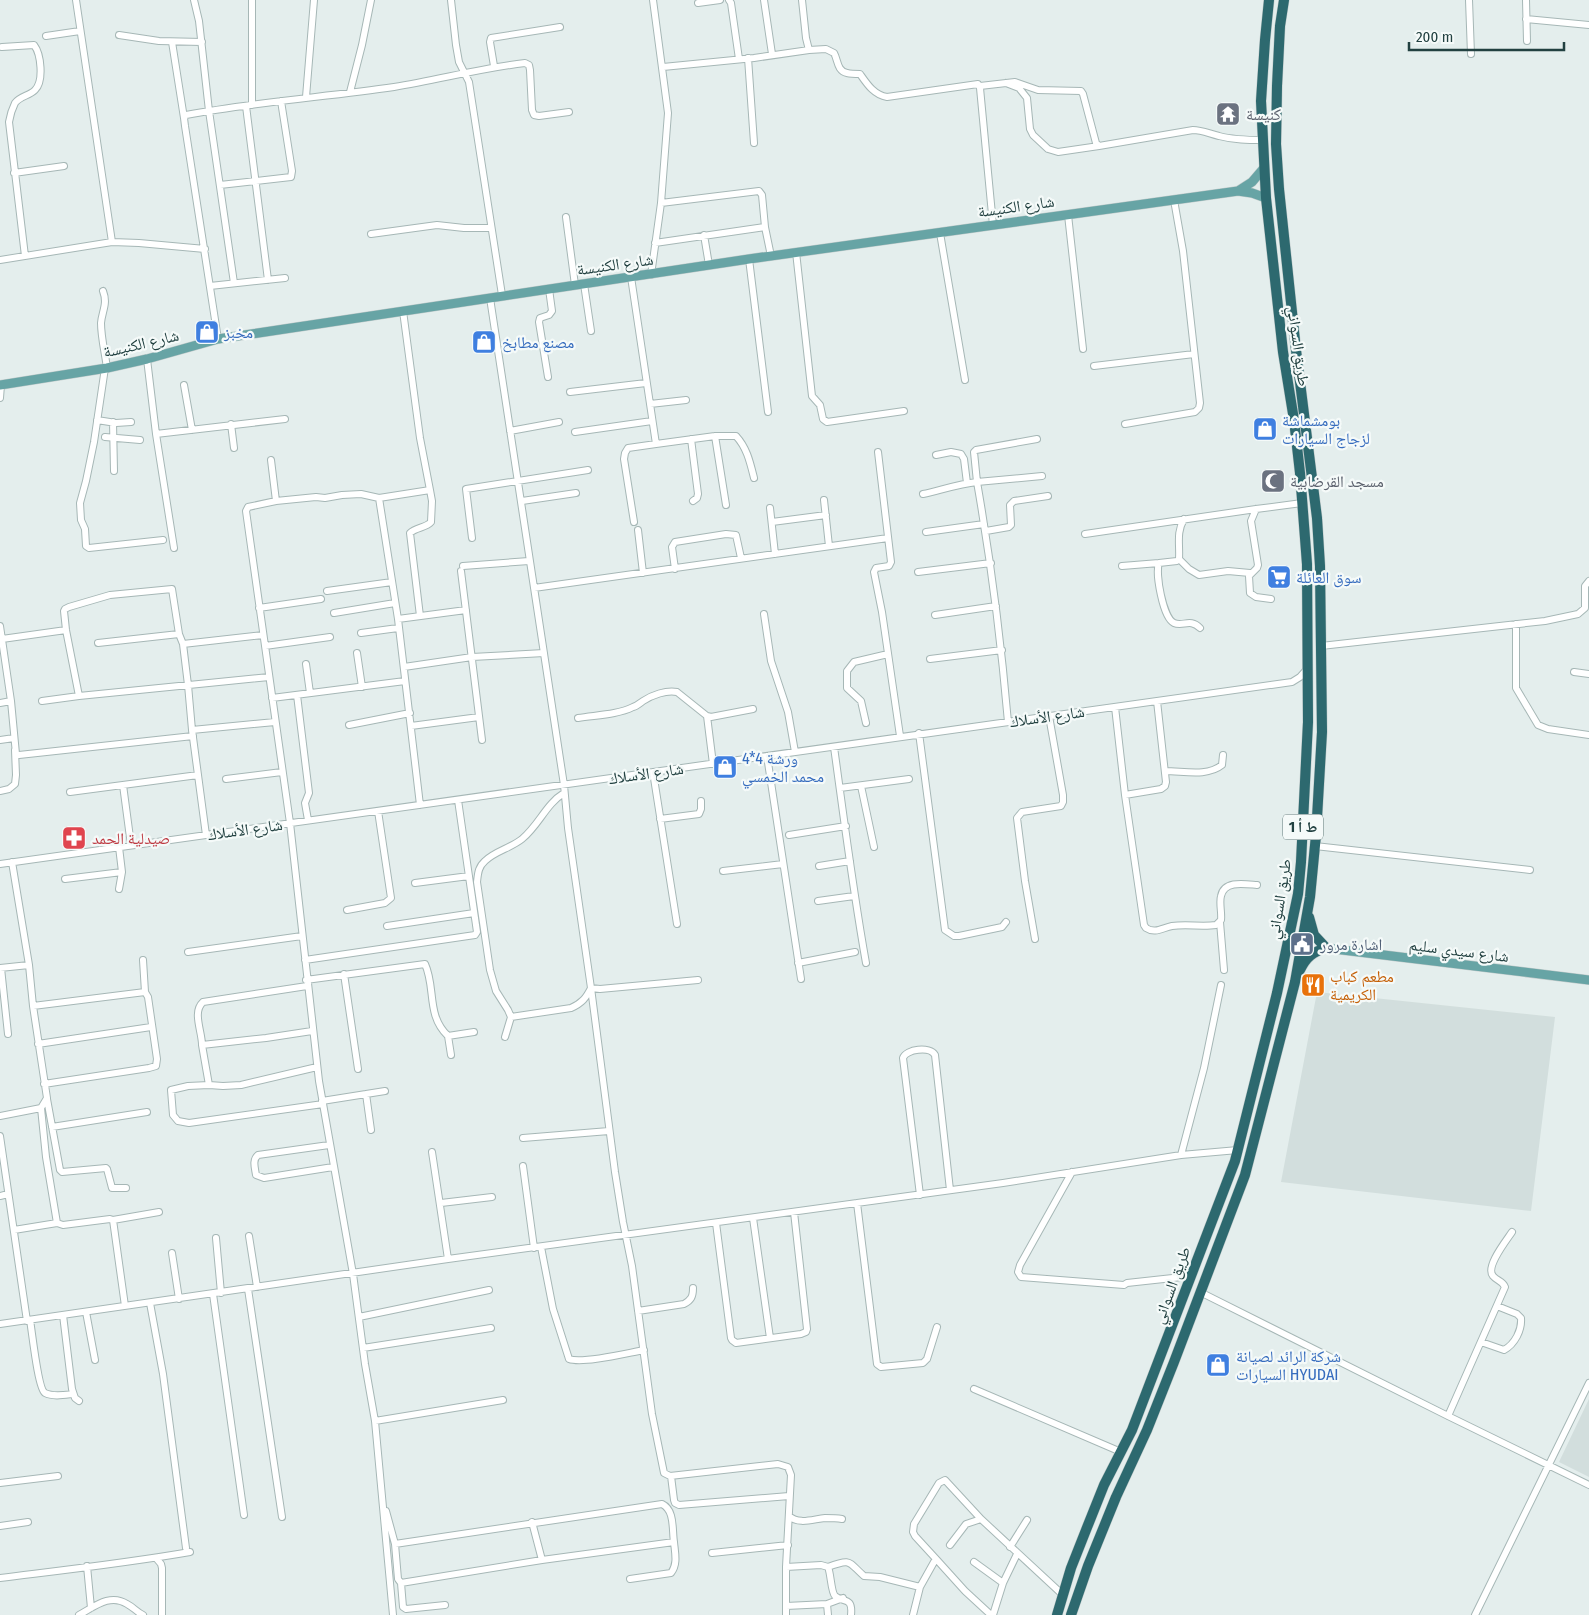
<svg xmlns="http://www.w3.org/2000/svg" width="1589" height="1615" font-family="'Fira Sans Condensed','Noto Naskh Arabic',sans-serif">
<rect width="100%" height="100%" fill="#e4eeed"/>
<path fill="#d2dedd" d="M1317 992 1555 1017 1531 1211 1281 1182Z
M1589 1399V1477L1559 1462Z"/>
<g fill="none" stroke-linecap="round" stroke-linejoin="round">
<defs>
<path id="minor" d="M76 0 112 242
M194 0 199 21 209 111 234 283
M451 0 456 45 459 62 469 82 502 295
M729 0 731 3 739 59
M764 0 772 54
M802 0 806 38 809 50
M1469 0 1471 54
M1526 0 1527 41
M698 3 720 0
M1526 19 1589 25
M119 35 159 41 202 42
M46 36 80 31
M172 42 184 118
M2 47 34 45C41 54 44 81 35 90 29 96 20 96 15 103 12 109 10 116 9 122L25 256
M748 58 754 143
M494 66 490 42 491 38 560 27
M663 67 754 58 809 50 826 49 834 53C838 60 837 71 847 73 851 74 856 74 860 74 867 84 874 95 887 97L978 84 980 88 993 225
M1006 83 1019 88 1027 98 1030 129 1033 135 1048 149 1058 152 1099 146
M980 86 1015 82 1038 90 1081 91 1083 94 1096 143 1099 146 1193 130C1202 130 1210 134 1219 136 1234 140 1248 140 1263 140
M350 92 362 45 371 0
M306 97 314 0
M252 105V0
M246 106 268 280
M14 173 64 166
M220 185 291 177 292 171 281 101
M661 203 759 191 762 195 765 227 771 256
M1068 215 1083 349
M566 217 575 285
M940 233 965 380
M371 234 437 225 464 228H491
M704 235 709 265
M655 243 765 227
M796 252 812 396 820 405 823 419 827 422 904 411
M749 259 768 412
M0 260 112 242 139 243 205 249
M651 275 661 203 668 113 653 0
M631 277 656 444 628 448 625 453 624 459 634 522
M584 284 591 331
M210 286 285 278
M103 291C108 304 102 311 101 323 101 337 105 353 107 368
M490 298 564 785 568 828 591 988C586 998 582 1003 571 1008L511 1017
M403 311 420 438 430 490
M218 339 185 126 184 118 186 115C255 102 325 97 394 87 438 80 481 68 525 63L529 65 530 70 532 110 534 115 539 116 569 112
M147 359 156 434 174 548
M1094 366 1194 354
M105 368 94 442 86 481 80 503 81 520 85 529 86 546 89 548 163 540
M548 377 539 322 540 318 549 315 552 311 549 289
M184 385 192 430
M570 392 646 383
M0 398 1 385
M650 404 686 400
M97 420 116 423 131 422
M113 422 114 471
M231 424 234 448
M1125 424 1195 412 1199 408 1200 403 1183 251 1174 200
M510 431 559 422
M575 432 652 421
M156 434 285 419
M715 436 726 505
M105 437 140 440
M691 439 698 494 697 498 693 501
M1037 439 976 450 974 452 977 482 1042 476
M656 444 715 436H736C747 448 750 462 754 478
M878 452 891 562 889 566 876 568 874 572 882 612 900 736
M936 455 951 452 961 454 964 459 967 483
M271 460 276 501
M923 494C941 490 959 484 977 482 991 562 1001 641 1008 722
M379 498 398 619 420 805
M824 500 829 546
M522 501 576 493
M770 508 775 554
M1256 509 1251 521 1258 565 1257 568 1249 576 1250 593 1256 597 1271 599
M1184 519C1176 533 1180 544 1179 559L1177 561 1159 563C1155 573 1163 618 1174 623 1183 627 1190 618 1200 628
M772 522 826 515
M638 530 643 573
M986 531 1009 527 1011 525 1010 505 1014 501 1048 496
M926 532 984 524
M1085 534 1256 509 1302 503
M472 538 466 489 588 470
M1179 559 1189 569 1199 575 1228 571 1250 573
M463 566 529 561
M1122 566 1159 563
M675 569 672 547 675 542 726 534 736 535 741 558
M461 571 482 740
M918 572 991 563
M534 588 888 538
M327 591 392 582
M259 608 321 599
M334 613 395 603
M764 614 771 661 788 712 795 752
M935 615 996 606
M398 619 466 610
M1516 624V688L1538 725 1548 729 1589 735
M0 626 11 701 16 754 19 755 193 736
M361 633 398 628
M2 639 66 630
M98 643 179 634
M183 644 263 635
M265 646 330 637
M1321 646 1545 621 1578 614 1585 608V586L1589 581
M357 653 362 687
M930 659 1002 650
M306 664 310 693
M404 667 472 657 544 653
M1574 672 1589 674
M297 695 309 793 305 803 308 820
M272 698 405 681
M42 701 79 696
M0 703 11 701
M1115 707 1125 795 1144 925 1146 928C1155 934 1162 928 1172 926 1187 924 1202 927 1216 925L1221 920C1222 913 1219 903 1221 896 1224 880 1245 884 1257 885
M707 716 713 764
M578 718C596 715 617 715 633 707 637 706 640 703 643 701 652 695 666 690 677 692L707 716 711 717 753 709
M866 723 861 701 847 688V671L854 662 888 654
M349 725 410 713
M411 726 479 717
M192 730 275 722
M919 733 945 930 954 936H959L1002 927 1006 922
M0 740 14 738
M834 747C844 819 853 891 866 963
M767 756 801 979
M1165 771C1184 771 1207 777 1222 765L1223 755
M653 772 677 924
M226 779 282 772
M123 785 131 845
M861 786 874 847
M840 788 909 779
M0 791 9 789 15 784 16 775 15 750
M70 792 198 775
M1125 795 1161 789 1165 786 1166 782 1157 701
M660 819 699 814 701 809V801
M206 835 192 730 188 685 183 644 179 634 172 589 110 595 69 607 65 609 64 611 66 630 79 696C142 690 206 683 269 677
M789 835 846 826
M1315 846 1530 870
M0 864 1292 682 1300 677 1308 668
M819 866 850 861
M723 871 783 864
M65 879 122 872
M415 883 469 876
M119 889 122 872 119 847
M818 901 854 896
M347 910 385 903 391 898 378 811
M1220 922 1224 970
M387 926 474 913
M1035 939 1025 881 1017 818 1022 812 1061 806 1063 802V795L1049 716
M188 952 302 936
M143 960 145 992
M305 960 475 935 477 932 458 800
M798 963 855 952
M0 968 29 965
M1 968 8 1034
M344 974 358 1069
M306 980 425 964C436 988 426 1015 448 1036L474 1032
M698 980 600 989 591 988 615 1172 623 1222 632 1266 652 1414 664 1473 670 1476 778 1464 788 1467 791 1475 786 1567V1615
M307 986 203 1002C192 1012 202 1031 202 1045L266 1038 312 1031
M33 1006 145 992 148 997 157 1059 156 1066 149 1068 44 1084
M448 1036 451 1055
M505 1037 511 1017 508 1010 496 991 490 970 477 882C478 874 478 867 485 861 495 851 511 848 522 839 539 825 546 804 564 793
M38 1044 151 1027
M202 1045 209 1085
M317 1067 241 1085 223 1086 209 1085 188 1086 171 1090 173 1115 178 1121 189 1123 323 1104
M366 1094 371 1130
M47 1099 60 1170 62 1172 106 1168 107 1169 112 1188H126
M322 1101 385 1091
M41 1108 46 1157 57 1223
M0 1116 41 1108 47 1098 33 1006 29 965 12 862
M52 1127 147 1112
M0 1136 27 1321
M523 1138 609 1131
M329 1145 258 1155C252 1160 255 1168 256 1175L264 1178 333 1167
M432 1152 448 1259
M1181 1155 1204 1068 1221 985
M523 1166 534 1248
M1072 1172 1020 1265 1018 1272 1021 1277 1124 1285 1127 1283 1191 1276
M920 1195 903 1058C906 1049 930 1046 935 1055L950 1190
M0 1196 8 1194
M441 1203 492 1197
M857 1203 877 1364 881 1367 923 1363 927 1359 937 1327
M753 1218 770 1338
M113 1220 159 1212
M716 1223 731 1338 732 1340 736 1343 801 1334 806 1332 807 1329 794 1212
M14 1230 57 1223 63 1225 110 1219 113 1220 125 1306
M249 1236 257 1287
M216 1238 221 1293
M541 1247 553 1309 569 1359C583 1364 627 1353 644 1350
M172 1253 179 1299
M248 1289 282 1517
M1200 1292 1448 1416 1589 1485
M213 1294 244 1515
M150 1303 163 1374 186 1548
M638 1311 684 1304C691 1300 693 1297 693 1288
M86 1312 95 1360
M63 1315 72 1389 75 1398 79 1401
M359 1317 489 1290
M30 1320C32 1331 38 1389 45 1393 53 1397 64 1395 73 1394
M0 1324 448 1259 1003 1183 1181 1155 1238 1150
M1481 1342 1504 1350C1515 1344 1522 1330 1521 1318L1517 1314 1497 1306
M363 1348 491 1328
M974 1389 1121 1452
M1448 1416 1505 1287C1503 1281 1497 1281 1493 1276 1485 1267 1506 1241 1512 1232
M375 1421 503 1400
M671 1476 674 1500 675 1503 679 1505 789 1496
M0 1483 58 1476
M386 1511 395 1544 398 1579 401 1583 542 1560 674 1542C672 1530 675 1510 662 1504L395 1544
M789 1516C799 1525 813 1519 825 1518 831 1518 836 1518 842 1519
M532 1522 542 1560
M0 1526 28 1522
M950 1545 966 1524 981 1519 1063 1595
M1010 1547 1027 1520
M712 1553 788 1545
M156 1558 161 1564 162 1568V1615
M937 1560 915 1536 913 1532 914 1524 939 1483 945 1480 981 1519
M974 1562 1003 1583
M87 1566 91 1608
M786 1567 821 1565 828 1567C831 1574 831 1592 835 1596 843 1603 853 1596 851 1615
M828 1567C852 1558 848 1562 864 1576L880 1577 920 1587
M0 1578C64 1570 127 1563 190 1552
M630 1579 671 1573C678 1564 675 1553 674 1542
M401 1583 403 1607 406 1609 445 1605
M827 1604 828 1615
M786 1606 827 1604 843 1598
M79 1615C94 1607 110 1593 127 1604 133 1607 137 1612 143 1615
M393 1615 375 1421 365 1364 353 1274 319 1081 290 823 246 511 248 507 276 501 316 497 325 498 342 495 361 494 379 498 430 490 432 501 431 522C426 528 416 527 410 533L420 616
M913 1615 920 1587 934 1562 937 1560 965 1591 991 1615
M993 1615 1003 1583 1017 1554
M1475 1615 1589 1383"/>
<path id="major" d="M1238 191 1252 182 1264 168
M0 385 107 368 147 359 218 339 749 259 1238 191 1252 193 1266 198
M1326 948 1589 980"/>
<path id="highway" d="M1309 917 1314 935 1326 948
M1300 970C1306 957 1313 952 1326 948
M1057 1615 1071 1568 1086 1530 1104 1485 1132 1430 1235 1161 1277 993 1298 894 1301 862 1308 722 1307 564 1300 473 1294 420 1283 352 1266 198 1261 101 1265 40 1269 0
M1071 1615 1088 1566 1116 1497 1147 1430 1174 1362 1245 1175 1295 982 1310 897 1316 835 1322 732 1320 566 1317 518 1296 350 1279 189 1276 144 1277 86 1280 26 1284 0"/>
</defs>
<use href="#minor" stroke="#a6b7b6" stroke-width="8"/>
<use href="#major" stroke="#c1caca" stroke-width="10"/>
<use href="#highway" stroke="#c1caca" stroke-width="11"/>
<use href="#minor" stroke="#fff" stroke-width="6"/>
<use href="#major" stroke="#67a4a5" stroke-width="9"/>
<use href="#highway" stroke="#2d696f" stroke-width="10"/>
</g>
<defs>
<symbol id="temple-square" viewBox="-11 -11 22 22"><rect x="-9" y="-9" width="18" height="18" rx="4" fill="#6b7280" stroke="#f5faf9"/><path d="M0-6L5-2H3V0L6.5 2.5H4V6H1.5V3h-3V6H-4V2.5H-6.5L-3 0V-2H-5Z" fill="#fff"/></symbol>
<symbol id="shop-square" viewBox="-11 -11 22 22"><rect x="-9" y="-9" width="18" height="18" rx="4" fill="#3f7fe0" stroke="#f5faf9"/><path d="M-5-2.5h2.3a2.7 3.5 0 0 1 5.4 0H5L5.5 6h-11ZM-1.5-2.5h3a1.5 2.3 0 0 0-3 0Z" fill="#fff"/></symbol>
<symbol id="mosque-square" viewBox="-11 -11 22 22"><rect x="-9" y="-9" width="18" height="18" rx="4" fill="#6b7280" stroke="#f5faf9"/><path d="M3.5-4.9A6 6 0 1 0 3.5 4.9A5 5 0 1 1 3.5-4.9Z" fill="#fff"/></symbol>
<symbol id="supermarket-square" viewBox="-11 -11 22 22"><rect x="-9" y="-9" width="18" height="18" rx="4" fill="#3f7fe0" stroke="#f5faf9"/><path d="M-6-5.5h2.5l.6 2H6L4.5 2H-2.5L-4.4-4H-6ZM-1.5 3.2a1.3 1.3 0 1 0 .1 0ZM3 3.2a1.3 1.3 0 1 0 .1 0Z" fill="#fff"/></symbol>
<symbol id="pharmacy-square" viewBox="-11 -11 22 22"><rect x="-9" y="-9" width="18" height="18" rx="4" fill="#e0444e" stroke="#f5faf9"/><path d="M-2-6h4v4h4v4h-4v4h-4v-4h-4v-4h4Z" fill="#fff"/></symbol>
<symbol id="civic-square" viewBox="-11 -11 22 22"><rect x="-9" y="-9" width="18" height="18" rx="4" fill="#5c6f8a" stroke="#f5faf9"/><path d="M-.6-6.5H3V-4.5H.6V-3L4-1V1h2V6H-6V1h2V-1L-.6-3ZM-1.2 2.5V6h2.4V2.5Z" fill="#fff"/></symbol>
<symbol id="restaurant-square" viewBox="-11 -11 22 22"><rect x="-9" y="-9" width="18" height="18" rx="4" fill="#e8710a" stroke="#f5faf9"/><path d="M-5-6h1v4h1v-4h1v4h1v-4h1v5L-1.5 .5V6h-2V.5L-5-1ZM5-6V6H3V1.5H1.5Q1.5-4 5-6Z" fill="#fff"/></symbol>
</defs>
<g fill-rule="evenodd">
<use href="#temple-square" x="1214" y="100" width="28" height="28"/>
<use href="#shop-square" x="193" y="318" width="28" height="28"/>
<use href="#shop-square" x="470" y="328" width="28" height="28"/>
<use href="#shop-square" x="1251" y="415" width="28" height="28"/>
<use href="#mosque-square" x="1259" y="467" width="28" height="28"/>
<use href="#supermarket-square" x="1265" y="563" width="28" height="28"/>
<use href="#shop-square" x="711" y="753" width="28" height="28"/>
<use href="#pharmacy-square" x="60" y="824" width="28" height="28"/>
<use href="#civic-square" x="1288" y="930" width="28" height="28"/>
<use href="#restaurant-square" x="1299" y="971" width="28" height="28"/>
<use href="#shop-square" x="1204" y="1351" width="28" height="28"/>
</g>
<g text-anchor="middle" stroke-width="4.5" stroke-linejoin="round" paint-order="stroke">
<rect fill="#f5faf9" stroke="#617878" stroke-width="1" x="1283" y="814.5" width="40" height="25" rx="4"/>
<g font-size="15" font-weight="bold" fill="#224141">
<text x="1303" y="832">ط أ 1</text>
</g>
<g font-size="16" fill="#5b616d" stroke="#f5faf9" text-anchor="start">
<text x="1246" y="120">كنيسة</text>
<text x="1290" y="487">مسجد القرضابية</text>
</g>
<g font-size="16" fill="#224141" stroke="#f5faf9">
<text transform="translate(1016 206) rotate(-8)" y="6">شارع الكنيسة</text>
<text transform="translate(615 264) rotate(-8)" y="6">شارع الكنيسة</text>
<text transform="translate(141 343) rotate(-13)" y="6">شارع الكنيسة</text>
<text transform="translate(1299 346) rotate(82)" y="6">طريق السواني</text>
<text transform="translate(1047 716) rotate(-8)" y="6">شارع الأسلاك</text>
<text transform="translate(646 773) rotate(-8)" y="6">شارع الأسلاك</text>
<text transform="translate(245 829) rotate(-8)" y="6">شارع الأسلاك</text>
<text transform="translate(1279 899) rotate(-81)" y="6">طريق السواني</text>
<text transform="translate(1459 950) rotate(7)" y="6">شارع سيدي سليم</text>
<text transform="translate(1171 1285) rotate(-70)" y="6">طريق السواني</text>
</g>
<g font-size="16" fill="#366cbe" stroke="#f5faf9" text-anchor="start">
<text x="224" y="338">مخبز</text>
<text x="502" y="348">مصنع مطابخ</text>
<text x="1282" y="426">بومشماشة<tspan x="1282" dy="18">لزجاج السيارات</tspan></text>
<text x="1296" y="583">سوق العائلة</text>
<text x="742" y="764">4*4 ورشة<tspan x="742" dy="18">محمد الخمسي</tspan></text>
<text x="1236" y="1362">شركة الرائد لصيانة<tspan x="1236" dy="18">السيارات HYUDAI</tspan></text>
</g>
<g font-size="16" fill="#be3a42" stroke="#f5faf9" text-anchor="start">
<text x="92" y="844">صيدلية الحمد</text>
</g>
<g font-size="16" fill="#4e5e75" stroke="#f5faf9" text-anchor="start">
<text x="1320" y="950">اشارة مرور</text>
</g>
<g font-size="16" fill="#c56008" stroke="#f5faf9" text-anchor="start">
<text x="1330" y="982">مطعم كباب<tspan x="1330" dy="18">الكريمية</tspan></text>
</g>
</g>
<path d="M1409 42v8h155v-8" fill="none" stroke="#224141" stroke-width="2.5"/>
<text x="1416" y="42" font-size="15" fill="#224141" stroke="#f5faf9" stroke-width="4" paint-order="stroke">200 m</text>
</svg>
